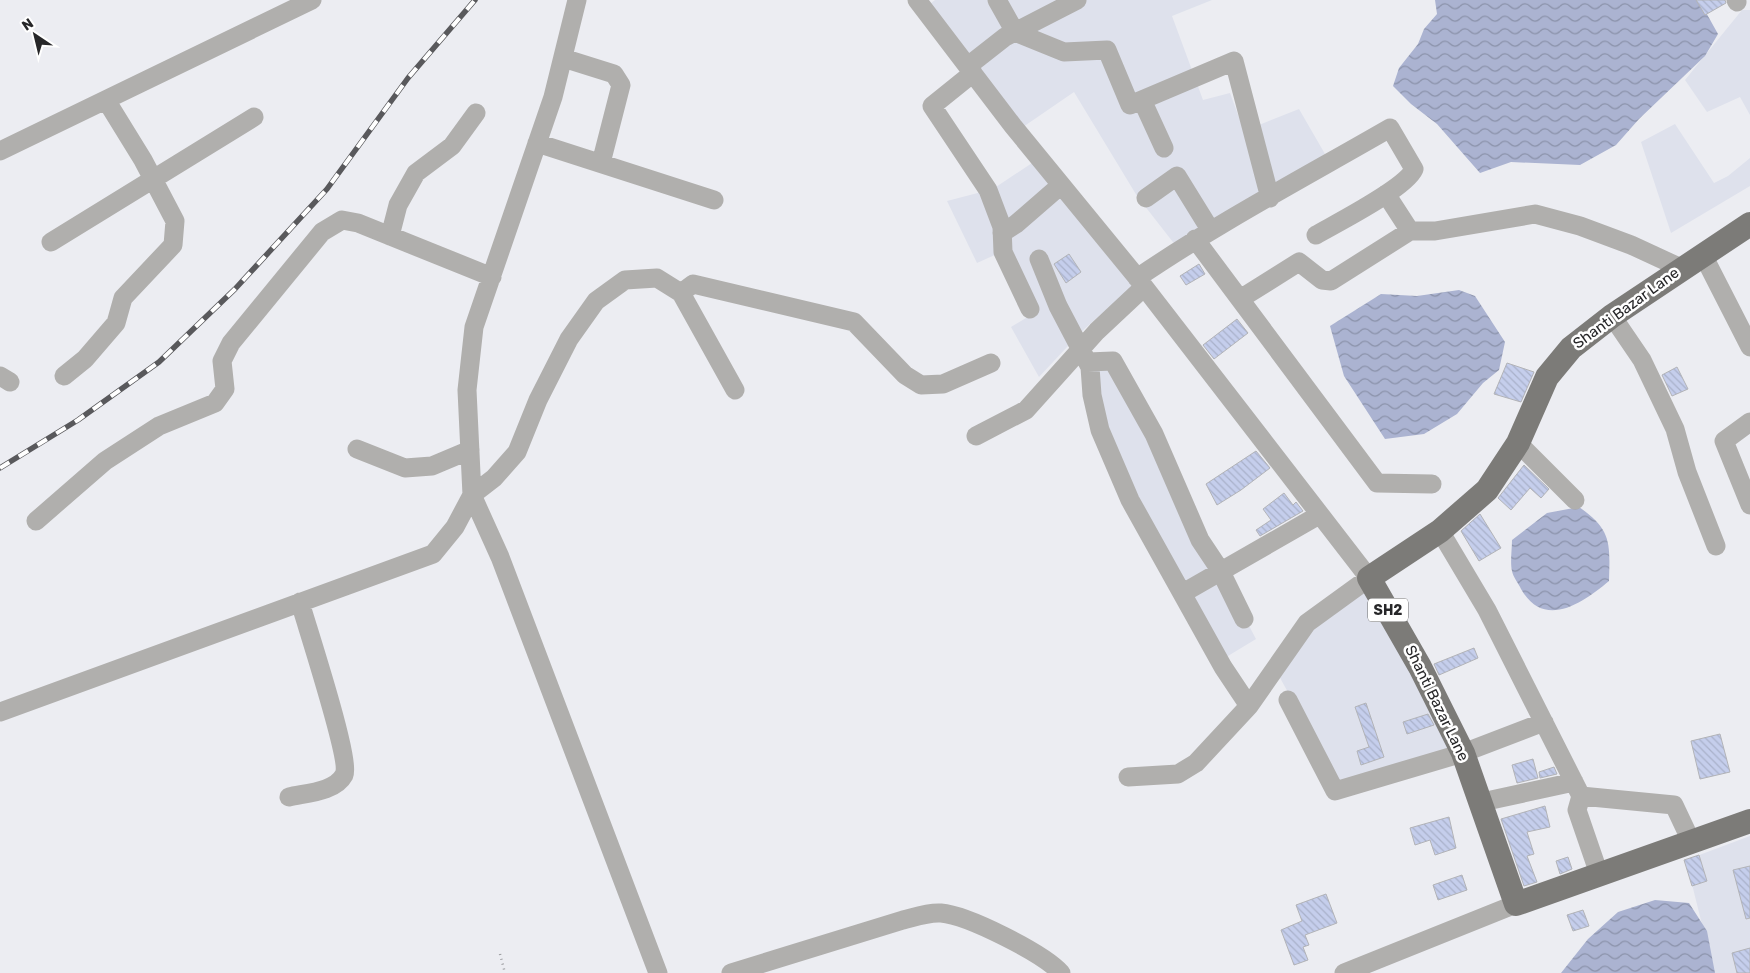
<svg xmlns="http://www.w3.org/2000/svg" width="1750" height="973" font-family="Rubik,sans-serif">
<defs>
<pattern id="water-waves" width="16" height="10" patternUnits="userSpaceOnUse" patternTransform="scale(1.25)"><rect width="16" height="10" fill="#abb3d1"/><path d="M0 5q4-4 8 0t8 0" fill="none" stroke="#8b92aa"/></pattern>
<pattern id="building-back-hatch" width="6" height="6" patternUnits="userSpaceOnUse" patternTransform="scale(1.25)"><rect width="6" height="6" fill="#c5ceec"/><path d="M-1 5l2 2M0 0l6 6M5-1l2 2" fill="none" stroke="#a9b1ca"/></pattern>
</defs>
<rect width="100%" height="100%" fill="#ecedf2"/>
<path fill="#dee1ec" d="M935 0H1212L1172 16 1203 100 1230 93 1244 131 1299 109 1325 154 1222 220 1176 246 1137 196 1074 92 1023 127 930 4Z
M1742 10H1750V115L1740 97 1707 112 1685 80Z
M1675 124 1714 183 1728 176 1750 158V186L1671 233 1641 142Z
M1035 161 1133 286 1081 332 1039 377 1011 327 1036 312 1008 249 977 263 947 201 993 189Z
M1111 364 1256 639 1223 659 1133 497 1102 421 1094 365Z
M1367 589 1459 745 1338 783 1279 676 1311 627Z
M1750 836V973H1714L1686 860Z"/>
<path fill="url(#water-waves)" d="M1435 0H1699L1718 34 1705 56 1639 119 1616 145 1580 165 1511 162 1480 173 1437 124 1411 104 1393 86 1399 68 1418 44 1424 29 1437 14Z
M1459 290 1475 296 1505 342 1499 370 1483 383 1457 414 1424 434 1385 439 1344 376 1330 326 1381 294 1417 296Z
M1579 507C1612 530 1610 543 1609 581 1583 603 1544 630 1521 589 1519 584 1513 577 1512 571 1510 562 1512 549 1512 540L1547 513Z
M1655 900 1689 903 1707 931 1715 973H1561L1588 939 1618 912Z"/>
<path fill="url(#building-back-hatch)" stroke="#b2b3b7" d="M1696 0H1725L1726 3 1705 15Z
M1069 254 1081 272 1066 283 1054 264Z
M1199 264 1205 274 1186 285 1180 276Z
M1237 319 1248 333 1214 359 1203 345Z
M1507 363 1534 372 1521 402 1494 394Z
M1677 367 1688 389 1672 396 1662 375Z
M1256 451 1270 468 1241 490 1217 505 1206 484Z
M1524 465 1549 489 1541 498 1530 488 1511 510 1498 498Z
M1284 493 1293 505 1296 502 1303 511 1260 536 1256 530 1271 520 1263 509Z
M1480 514 1501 548 1479 561 1461 531Z
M1474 648 1478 658 1439 675 1434 664Z
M1366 703 1384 757 1361 765 1357 751 1369 747 1355 707Z
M1428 714 1434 725 1407 734 1403 722Z
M1720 734 1730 772 1700 779 1691 741Z
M1533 759 1538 778 1517 783 1512 765Z
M1554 767 1557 774 1540 778 1539 772Z
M1545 806 1550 827 1527 832 1534 854 1527 856 1537 882 1524 886 1501 819Z
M1449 817 1456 848 1435 855 1430 840 1415 845 1410 828Z
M1699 855 1707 881 1692 886 1684 860Z
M1568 857 1572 869 1560 874 1556 861Z
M1750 866V918L1746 919 1733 870Z
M1462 875 1467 890 1438 900 1433 885Z
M1326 894 1337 923 1305 935 1309 945 1303 947 1308 960 1294 965 1281 930 1302 921 1296 905Z
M1583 910 1589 926 1573 931 1567 915Z
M1750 948V973H1737L1732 953Z"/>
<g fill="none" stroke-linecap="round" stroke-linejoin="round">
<path stroke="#9c9da1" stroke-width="2.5" stroke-dasharray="1 4" stroke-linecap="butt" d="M500 954 505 973"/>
<path stroke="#b0afad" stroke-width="19" d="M577 0 553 97 474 327 467 390 472 495 500 557 658 973
M917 0 1013 126 1135 275 1369 578 1307 623 1249 706 1196 763 1178 774 1128 777
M997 0 1015 32 1064 52 1107 50 1130 105 1234 61 1270 198
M1736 0 1737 2
M563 58 614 74 621 85 601 163
M968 66 1005 37 1077 0
M973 73 932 106 988 190 1002 227 1003 252 1030 309
M1142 100 1164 148
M537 143 714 200
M0 151 312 0
M1386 194 1410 231
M1146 198 1177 176 1211 231
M1002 233 1016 224 1061 185
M390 236 398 205 416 173 452 146 476 113
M1195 239 1377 483 1432 484
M51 242 254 117
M1703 255 1750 347
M1039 259 1058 306 1090 367 1092 395 1100 430 1130 500 1223 667 1249 706
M1137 278C1218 223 1305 177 1390 128L1414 169C1406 188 1337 223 1316 235
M681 293 735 390
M1240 299 1299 262 1322 280 1331 281 1410 231H1435L1535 214 1580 226 1631 245 1681 268
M1612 316 1642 360 1675 429 1687 472 1716 546
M1088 362 1113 361 1154 434 1200 540 1220 570 1244 619
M0 376 10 382
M64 376 85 359 116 323 123 298 173 245 175 221 143 160 106 100
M1750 422 1724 441 1750 505
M976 436 1026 410 1097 331 1144 287
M1518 443 1575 500
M357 449 405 468 432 466 470 450
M36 521 105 461 159 426 215 403 225 389 222 361 231 343 322 232 342 220 358 223 492 277
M1440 531 1487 610 1581 796 1674 805 1691 841
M1183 593 1319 515
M1288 700 1335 791 1463 753 1544 722
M0 712 433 554 455 527 472 495 494 478 517 452 538 400 569 339 596 301 625 280 657 278 681 293 693 284 854 322 905 375 921 385 943 384 991 363
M1581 796 1577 810 1599 874
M289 797C306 793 335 792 344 775 351 760 307 627 300 602
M1482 802 1574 782
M731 973 903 920C915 917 928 912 941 913 967 915 1043 953 1061 973
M1344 973 1516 904"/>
<path stroke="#7c7b78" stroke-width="24" d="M1750 224 1612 316 1571 348 1547 377 1518 443 1487 490 1440 531 1369 578 1420 667 1463 753 1516 904 1750 821"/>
<defs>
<path id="rail" d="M0 468 78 420 159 362 235 289 327 189 408 78 475 0"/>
</defs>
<use href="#rail" stroke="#59595c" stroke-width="5.5"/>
<use href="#rail" stroke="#fff" stroke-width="4" stroke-dasharray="11" stroke-linecap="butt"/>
</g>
<g text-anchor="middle" stroke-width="5" stroke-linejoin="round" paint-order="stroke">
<rect fill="#fff" stroke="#686869" stroke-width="1" x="1368" y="598.5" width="40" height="23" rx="4"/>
<g font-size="14" font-weight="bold" fill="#272729">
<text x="1388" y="615">SH2</text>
</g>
<g font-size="15" fill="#272729" stroke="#fff">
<text transform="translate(1626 308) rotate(-36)" y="5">Shanti Bazar Lane</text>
<text transform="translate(1437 703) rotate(64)" y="5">Shanti Bazar Lane</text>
</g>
</g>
<g transform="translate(35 35) rotate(325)" stroke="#ffffff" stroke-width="4" paint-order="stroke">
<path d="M0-4L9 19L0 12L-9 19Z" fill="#272729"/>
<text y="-8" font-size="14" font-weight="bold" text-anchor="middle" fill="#272729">N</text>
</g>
</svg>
